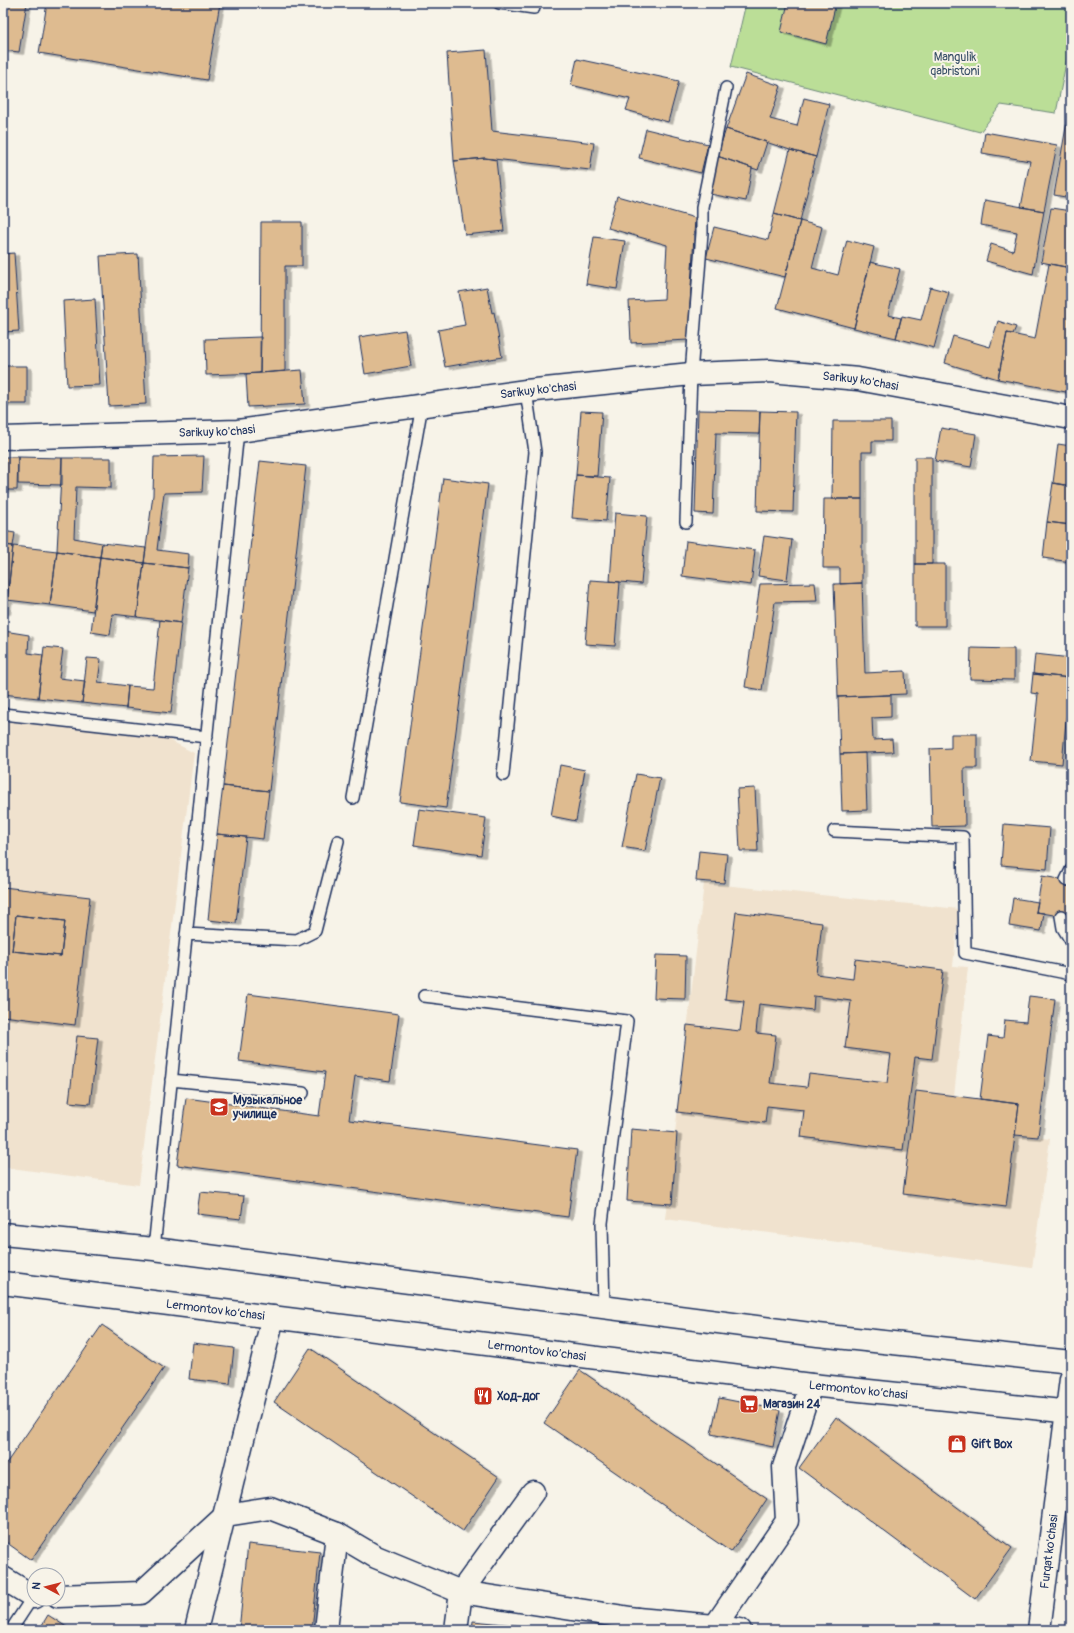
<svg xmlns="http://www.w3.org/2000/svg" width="1074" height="1633" font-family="Pangolin,sans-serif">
<defs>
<filter id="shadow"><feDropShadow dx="4.5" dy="2.5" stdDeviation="0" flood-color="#0004"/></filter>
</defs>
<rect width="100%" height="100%" fill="#f7f3e8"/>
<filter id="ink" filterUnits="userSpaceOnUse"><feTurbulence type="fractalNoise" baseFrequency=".025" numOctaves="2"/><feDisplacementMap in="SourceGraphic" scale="8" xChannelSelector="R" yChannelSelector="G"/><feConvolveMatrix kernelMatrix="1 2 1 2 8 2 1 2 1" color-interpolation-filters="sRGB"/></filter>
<g filter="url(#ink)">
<path fill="#f0e2ce" d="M3 721 160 735 194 753 139 1185 3 1167Z
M704 883 959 909 953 966 968 967 954 1096 1019 1104 1015 1135 1050 1139 1032 1268 665 1219Z"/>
<path fill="#bbde97" stroke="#6b867a" d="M746 3H1071V38L1056 113 1001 105 980 132 731 67Z"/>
<path fill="#debb90" stroke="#1b2f5e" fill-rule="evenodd" filter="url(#shadow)" d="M3 3H27L19 52 3 50Z
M47 3H220L207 80 39 53Z
M788 3H836L826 44 781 32Z
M486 50 492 131 594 143 590 170 485 158 454 161 447 53Z
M577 59 679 81 668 122 626 110 630 99 571 85Z
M746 74 781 86 770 119 797 126 804 98 829 104 816 157 790 150 726 129Z
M1070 104H1071V198L1054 195Z
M646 129 708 144 701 173 639 158Z
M726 129 767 142 758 170 717 156Z
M985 132 1057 145 1044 211 1021 207 1030 161 982 153Z
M790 150 816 157 800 221 774 214Z
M717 156 752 168 746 201 710 194Z
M485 158 496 160 504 231 465 235 454 161Z
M617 196 695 218 688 340 631 343 629 301 664 299 667 245 608 228Z
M985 200 1044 211 1033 274 986 261 991 244 1013 251 1017 232 981 225Z
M1051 208 1071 211V268L1041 262Z
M774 214 800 221 785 277 706 258 714 227 768 240Z
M800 221 822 227 812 268 838 275 847 240 874 247 854 328 777 308Z
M261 222H302V266H285V371L260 373Z
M594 237 625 241 617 289 586 284Z
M14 253 19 331 3 332V254Z
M138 254 146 404 109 406 100 256Z
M870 262 900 269 888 315 901 318 896 338 854 328Z
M1049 264 1071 268V393L998 379 1007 333 1035 339Z
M487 287 492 313 494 312 502 357 445 367 438 330 465 325 459 292Z
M930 287 949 292 934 348 896 338 902 316 921 320Z
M95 299 100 385 67 386 63 301Z
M998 321 1016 327 1013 334 1007 333 998 379 945 363 953 336 990 347Z
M405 330 411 366 365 374 359 337Z
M261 337 260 373 206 375 205 339Z
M3 366H27V404H3Z
M302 370 305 404 248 407 246 374Z
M698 410 760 411 759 434 716 433 713 514 695 513Z
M581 411 602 412 597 476 576 475Z
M760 411 796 412 793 512 757 511Z
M833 421H891V441H872V452H862V499H832Z
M941 428 976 434 971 467 935 461Z
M1058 444 1071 446V486L1053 483Z
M204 456 202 492 164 493 157 550 189 554 188 568 144 563 153 495 154 457Z
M3 457H18L17 490H3Z
M18 457 62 458V485L18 484Z
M915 457H932V564H915Z
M62 458H111V488L76 487 74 538 102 543 100 557 57 551Z
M260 461 306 466 269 791 223 786Z
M576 475 610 478 606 521 572 518Z
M443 478 488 484 446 808 400 802Z
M1053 483 1071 486V525L1047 522Z
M824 499H862V583L840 584V568H823Z
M615 513 647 516 641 584 610 581Z
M1047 522 1071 525V562L1043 558Z
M3 531 15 533 13 546 3 545Z
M764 536 792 540 787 580 758 576Z
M686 541 755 550 751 585 682 576Z
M102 543 146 548 144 563 100 557Z
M3 545 13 546 6 612H3Z
M13 546 57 551 50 605 7 600Z
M57 551 100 557 93 611 50 605Z
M100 557 144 563 137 617 113 614 110 635 91 632Z
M144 563 188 568 181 623 137 617Z
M915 564H945V626H915Z
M590 580 620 582 615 646 585 644Z
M815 583 817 601 775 602 762 690 745 687 760 584Z
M862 583 865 673 905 671 906 694 838 697 834 584Z
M160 620 181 623 171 713 126 708 128 686 153 688Z
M4 631 29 635 28 653 43 655 38 698 3 694Z
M44 647 63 649 59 678 85 681 82 703 38 698Z
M971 648 1014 649V680L970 679Z
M1035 654 1071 658V678L1033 674Z
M87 658 101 659 98 682 128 686 126 708 82 703Z
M1033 674 1070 678 1062 764 1031 761 1038 694 1031 693Z
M891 695V717L872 718 873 740 892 739 893 752 840 754 838 697Z
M951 734H977V768H964L965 826 932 827 930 749 951 748Z
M865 753 867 810 842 811 840 754Z
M560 765 585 770 576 821 551 816Z
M636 774 660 778 645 851 622 847Z
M223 786 269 791 263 839 217 834Z
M755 788 758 851H740L737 789Z
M419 809 486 818 481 855 414 845Z
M1004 824 1050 828 1047 869 1001 865Z
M217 834 246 837 236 923 208 920Z
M699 851 727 854 724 883 696 881Z
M1042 876 1071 881V918L1036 912Z
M3 887 90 897 75 1025 3 1016ZM16 915 65 921 61 956 12 951Z
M1013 898 1038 902 1036 912 1044 913 1041 931 1009 926Z
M736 912 822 923 816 974 853 979 855 959 943 970 932 1059 915 1057 903 1150 801 1137 804 1110 767 1106 765 1123 677 1112 687 1025 740 1031 744 1001 725 999ZM814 996 851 1001 845 1048 891 1054 887 1083 809 1074 807 1087 770 1083 776 1035 756 1033 759 1004 813 1010Z
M16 915 65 921 61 956 12 951Z
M656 955 686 956 685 999 654 998Z
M248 994 399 1014 390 1081 355 1076 349 1120 577 1150 568 1217 177 1165 186 1098 319 1116 325 1072 239 1061Z
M1029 996 1055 999 1038 1137 1015 1135 1019 1104 980 1099 988 1036 1003 1038 1005 1020 1026 1022Z
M77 1036 98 1038 90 1104 69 1102Z
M916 1091 1019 1104 1006 1207 903 1194Z
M631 1129 677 1133 672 1204 627 1201Z
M200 1192 244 1196 241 1219 197 1214Z
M102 1325 164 1368 31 1560 3 1540V1468Z
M193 1343 234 1348 230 1384 189 1379Z
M310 1348 499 1477 463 1531 274 1402Z
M580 1370 767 1499 731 1552 544 1423Z
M719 1398 780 1410 773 1447 711 1434Z
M836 1417 1012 1548 975 1599 799 1468Z
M248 1544 320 1552 312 1630H239Z
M48 1615 71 1630H39Z
M473 1621 536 1627V1630H472Z"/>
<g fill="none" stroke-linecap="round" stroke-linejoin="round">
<defs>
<path id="lane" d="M499 3 534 8
M686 522 691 374 702 233V207L726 88
M3 714 207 737
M503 775 535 452 526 391
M353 798 422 405
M834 831 963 837 965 953 1071 974
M1066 880 1071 870
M1061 916 1063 928 1071 941
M186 934 297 940 315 931 338 841
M424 996 627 1021 602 1223 604 1308
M171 1080 303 1093
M154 1249 238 431
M11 1630 32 1598"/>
<g id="street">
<path id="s1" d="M3 438 238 431 526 391 691 374 770 371 858 379 1071 418"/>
<path d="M533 1492 461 1592 637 1619"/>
<path d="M3 1578 34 1597"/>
<path d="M58 1596 141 1593 226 1515 270 1508 337 1534 376 1557 461 1592 456 1630"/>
<path d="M715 1626 787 1521 784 1467 811 1385"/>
<path d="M196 1630 273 1317"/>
<path d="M326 1630 337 1534"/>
<path d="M635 1630 637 1619 715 1626 740 1630"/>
</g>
<g id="secondary">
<path d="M3 1234 154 1249 818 1335 1071 1362"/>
<path id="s2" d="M3 1283 811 1385 1071 1412"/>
<path id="s3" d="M1039 1630 1071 1379"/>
</g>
</defs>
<use href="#lane" stroke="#1b2f5e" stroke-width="14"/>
<use href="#street" stroke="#1b2f5e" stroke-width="25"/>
<use href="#secondary" stroke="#1b2f5e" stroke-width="25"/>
<use href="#lane" stroke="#f7f3e8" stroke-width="11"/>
<use href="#street" stroke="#f7f3e8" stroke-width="22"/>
<use href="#secondary" stroke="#f7f3e8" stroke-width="22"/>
</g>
</g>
<defs>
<symbol id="university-square" viewBox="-11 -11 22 22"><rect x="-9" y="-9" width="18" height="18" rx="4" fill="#c8321e" stroke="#f7f3e8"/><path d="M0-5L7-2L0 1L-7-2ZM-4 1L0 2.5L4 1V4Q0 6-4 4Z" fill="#fff"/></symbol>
<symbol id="restaurant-square" viewBox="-11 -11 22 22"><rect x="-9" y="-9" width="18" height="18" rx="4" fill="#c8321e" stroke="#f7f3e8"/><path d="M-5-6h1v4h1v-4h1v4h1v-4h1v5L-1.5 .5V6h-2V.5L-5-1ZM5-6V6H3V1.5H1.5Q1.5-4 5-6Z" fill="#fff"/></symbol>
<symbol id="supermarket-square" viewBox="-11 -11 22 22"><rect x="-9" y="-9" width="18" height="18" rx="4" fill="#c8321e" stroke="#f7f3e8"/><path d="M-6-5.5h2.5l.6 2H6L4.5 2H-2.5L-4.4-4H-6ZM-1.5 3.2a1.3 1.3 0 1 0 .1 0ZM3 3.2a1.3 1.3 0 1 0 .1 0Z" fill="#fff"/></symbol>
<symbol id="shop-square" viewBox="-11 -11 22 22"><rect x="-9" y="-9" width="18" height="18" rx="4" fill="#c8321e" stroke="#f7f3e8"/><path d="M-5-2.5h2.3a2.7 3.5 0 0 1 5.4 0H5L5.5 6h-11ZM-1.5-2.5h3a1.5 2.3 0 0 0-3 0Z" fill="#fff"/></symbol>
</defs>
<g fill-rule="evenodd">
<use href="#university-square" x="208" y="1096" width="22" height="22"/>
<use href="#restaurant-square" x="472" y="1385" width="22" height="22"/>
<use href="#supermarket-square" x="738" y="1393" width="22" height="22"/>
<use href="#shop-square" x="946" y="1433" width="22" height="22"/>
</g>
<g text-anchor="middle" stroke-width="4" stroke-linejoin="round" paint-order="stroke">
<g font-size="12" fill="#3b5269" stroke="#f7f3e8">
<text x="955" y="61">Mangulik<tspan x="955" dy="14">qabristoni</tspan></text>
</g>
<g font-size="12" fill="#1b2f5e" stroke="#f7f3e8">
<text dy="4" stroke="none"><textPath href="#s1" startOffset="862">Sarikuy ko'chasi</textPath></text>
<text dy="4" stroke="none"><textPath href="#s1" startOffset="538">Sarikuy ko'chasi</textPath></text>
<text dy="4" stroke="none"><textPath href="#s1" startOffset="214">Sarikuy ko'chasi</textPath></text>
<text dy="4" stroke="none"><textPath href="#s2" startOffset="214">Lermontov ko’chasi</textPath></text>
<text dy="4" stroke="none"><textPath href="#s2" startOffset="538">Lermontov ko’chasi</textPath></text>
<text dy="4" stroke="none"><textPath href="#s2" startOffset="862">Lermontov ko’chasi</textPath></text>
<text dy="4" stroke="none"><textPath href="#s3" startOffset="79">Furqat ko'chasi</textPath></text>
</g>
<g font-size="12" font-weight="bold" fill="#1b2f5e" stroke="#f7f3e8" text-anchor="start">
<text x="233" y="1104">Музыкальное<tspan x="233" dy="14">училище</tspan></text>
<text x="497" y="1400">Ход-дог</text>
<text x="763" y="1408">Магазин 24</text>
<text x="971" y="1448">Gift Box</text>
</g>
</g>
<rect width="1074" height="1633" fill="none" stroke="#f7f3e8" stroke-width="16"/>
<rect x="8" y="8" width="1058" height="1617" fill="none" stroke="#1b2f5e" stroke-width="1.5" filter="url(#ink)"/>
<g transform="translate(46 1587) rotate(277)"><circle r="19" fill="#f7f3e8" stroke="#9fa5b1"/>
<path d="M0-3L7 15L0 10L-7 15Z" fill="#c8321e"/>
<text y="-6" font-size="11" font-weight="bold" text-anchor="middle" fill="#1b2f5e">N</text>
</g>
</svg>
